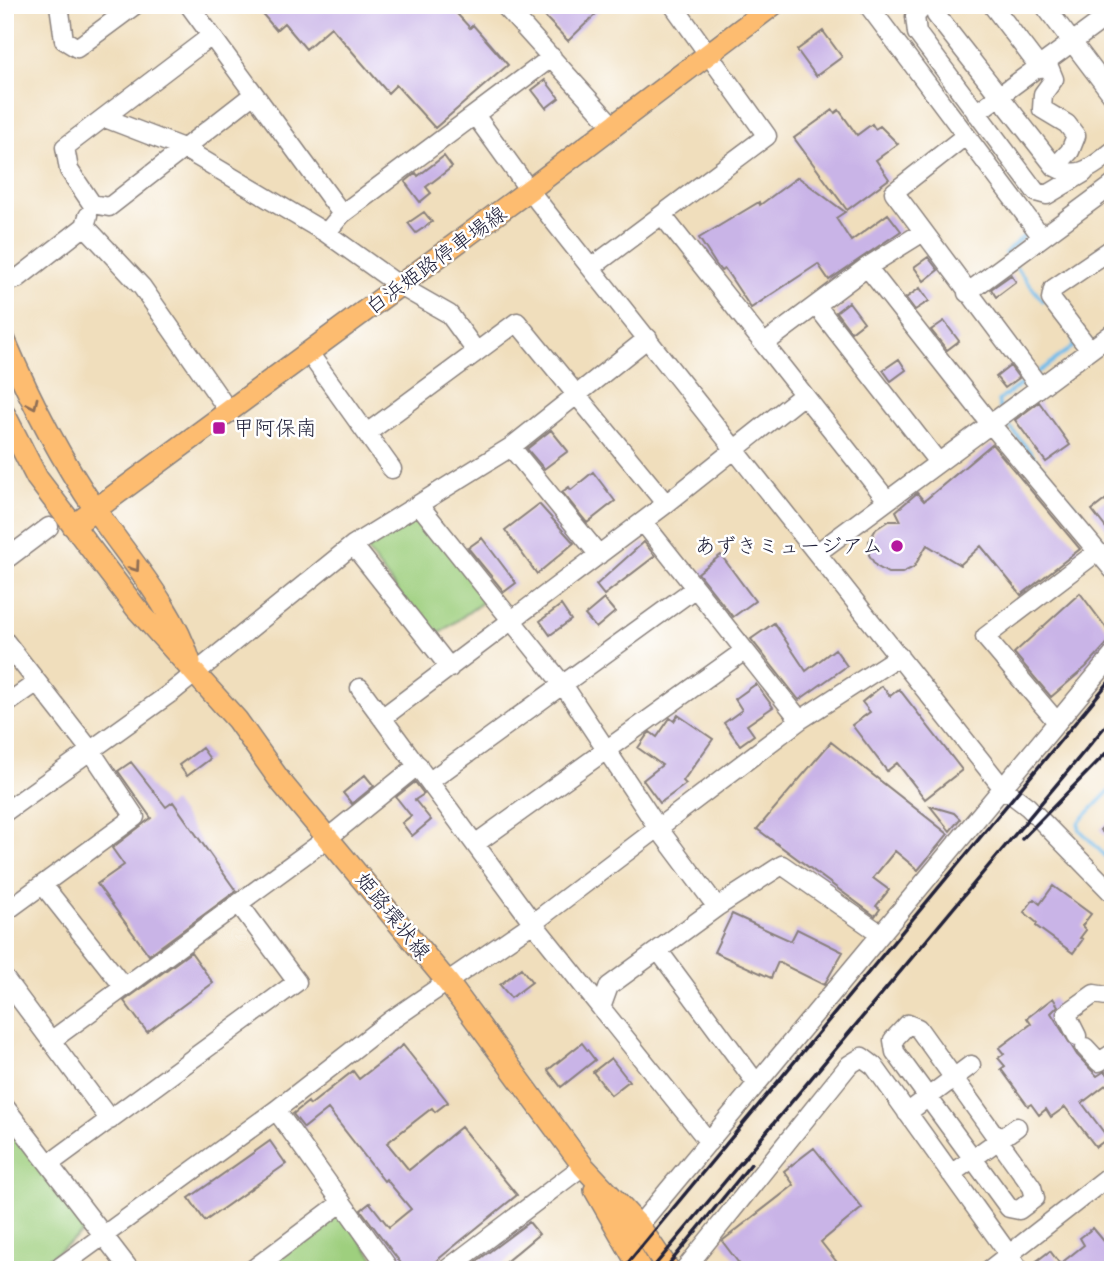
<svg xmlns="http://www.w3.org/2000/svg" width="1118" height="1275" font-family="Mali,'Klee One',sans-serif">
<rect width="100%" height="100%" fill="#fff"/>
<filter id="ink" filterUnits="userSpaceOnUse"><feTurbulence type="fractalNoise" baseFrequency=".0143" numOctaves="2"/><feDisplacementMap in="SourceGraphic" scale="14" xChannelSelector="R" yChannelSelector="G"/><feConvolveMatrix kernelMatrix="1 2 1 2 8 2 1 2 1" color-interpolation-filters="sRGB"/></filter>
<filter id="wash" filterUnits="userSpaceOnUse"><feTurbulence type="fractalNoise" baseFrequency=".00686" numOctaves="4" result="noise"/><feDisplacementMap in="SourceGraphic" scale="28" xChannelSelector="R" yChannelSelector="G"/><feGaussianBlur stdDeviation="1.57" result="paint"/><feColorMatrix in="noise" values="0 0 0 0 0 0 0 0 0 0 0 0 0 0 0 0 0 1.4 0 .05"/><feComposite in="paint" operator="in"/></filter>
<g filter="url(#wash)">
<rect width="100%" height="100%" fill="#f0debc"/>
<path fill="#9ecf7e" stroke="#60785c" stroke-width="2" d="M415 515H423L487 599 433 638 368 552V542Z
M5 1119 84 1223 83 1233 32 1270H5Z
M335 1215 344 1218 383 1270H275L270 1264Z"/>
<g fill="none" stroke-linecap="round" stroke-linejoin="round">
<path stroke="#71bceb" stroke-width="3.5" d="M1008 257 1005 253 1029 231
M1015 266 1043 301
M1037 373 1074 346 1073 340
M1000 408 998 401 1028 379
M1006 422 1113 553
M1113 787 1078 823 1080 830 1113 864"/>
</g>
<g id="blocks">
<path fill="#c9b4e7" d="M255 5H449L470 28 473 25 508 65 435 128 396 85 388 93 331 27 306 49 284 23 276 30Z
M534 5H605L568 41Z
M823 31 842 57 816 76 797 50Z
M545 80 559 98 546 108 532 90Z
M833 110 835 113 839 110 857 135 872 124 875 129 880 126 898 144 876 160 889 179 847 210 794 138Z
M444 156 452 167 426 187 431 193 420 202 405 182 416 173 418 176Z
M798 177 845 212 836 218 851 241 888 214 901 231 829 280 818 264 751 308 725 269 721 271 715 263 699 238 759 202 760 205Z
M424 212 432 222 416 233 408 223Z
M928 257 938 270 924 281 914 267Z
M1011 275 1016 282 996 297 991 289Z
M920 288 929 301 915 310 906 298Z
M849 302 864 322 851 332 836 312Z
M944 321 959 341 947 350 931 330Z
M899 359 906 370 891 381 883 370Z
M1010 366 1019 378 1005 388 996 377Z
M1039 402 1070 445 1046 462 1015 420Z
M551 430 568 451 544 469 527 449Z
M992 444 1080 549 1021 595 981 546 960 565 927 545 914 567 902 573H888L876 566 869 555V541L876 529 888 521H901L896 511 917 493 924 501Z
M593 472 615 501 587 523 562 492 569 487 571 490Z
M1113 494V537L1092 510Z
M539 504 574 543 537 574 505 530Z
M482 538 516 583 504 592 468 548Z
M644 542 655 556 604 595 596 585Z
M721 555 755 601 733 617 698 573Z
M1080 593 1113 637 1086 667 1051 697 1014 653Z
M604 599 615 612 596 628 585 615Z
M561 605 571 620 550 635 540 621Z
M774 623 806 671 835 649 847 666 799 700 751 639Z
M756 684 773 707 747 725 754 735 740 745 724 723 742 710 735 699Z
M882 686 890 696 899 689 962 770 925 799 897 763 887 771 852 725 870 712 862 702Z
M678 715 713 739 683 781 686 784 660 803 643 780 662 765 638 748 647 735 650 732 657 737 670 718 674 721Z
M831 742 948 834 918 870 895 851 873 878 889 890 876 906 880 909 875 916 757 829Z
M202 748 210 759 187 776 179 765Z
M131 762 166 807 173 802 236 891 149 955 97 884 124 865 112 848 151 818 118 771Z
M365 775 374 786 352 804 343 793Z
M415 782 424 794 415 800 431 820 412 836 402 823 411 816 396 797Z
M930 806 954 813 960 819 950 831Z
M1113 816V842L1100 830Z
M1053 886 1091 914 1082 926 1086 930 1080 938 1083 939 1073 953 1036 926 1037 923 1024 912 1034 899 1040 904Z
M732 914 791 941 797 929 843 952 824 985 778 962 771 978 714 952Z
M191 952 213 983 147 1032 124 1001Z
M521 968 532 982 511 998 500 985Z
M1053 998 1058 1006 1051 1013 1077 1055 1097 1076 1105 1071 1112 1080 1082 1103 1108 1138 1096 1147 1065 1107 1051 1117 1046 1109 1039 1115 1031 1104 1028 1106 1001 1069 1005 1066 998 1058 1004 1054 999 1048 1031 1024 1027 1018Z
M582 1043 595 1060 561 1087 548 1070Z
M403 1045 448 1102 435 1112 432 1108 387 1143 409 1170 461 1127 517 1195 425 1270H406L361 1210 370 1203 389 1227 411 1209 386 1179 384 1181 328 1109 304 1128 293 1114 308 1102 310 1105 353 1071 359 1079Z
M611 1058 629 1081 611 1095 593 1072Z
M270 1141 286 1164 205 1221 189 1198Z
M814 1148 862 1208 821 1242 843 1270H744L722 1241 794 1185 784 1171Z
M529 1222 539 1234 496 1270H465Z
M1093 1228 1113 1252V1270H1039L1034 1263 1050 1251 1060 1264 1084 1245 1080 1238Z"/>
</g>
</g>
<g filter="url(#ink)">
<use href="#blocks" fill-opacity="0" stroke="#89807c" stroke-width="2"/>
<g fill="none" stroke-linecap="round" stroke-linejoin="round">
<defs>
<path id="minor" d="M59 5 64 40 77 48 135 5
M189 5 342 214
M504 5 613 126
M868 5 1042 237
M925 5 915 16 917 33 1036 192 1047 195 1084 173
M933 5 936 15 1055 167C1080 181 1093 166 1113 151
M992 5 1040 68
M1044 5 1113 96
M211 36 65 147 69 170 92 204 109 207 254 94
M1047 62 1054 79 1043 94 1042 109 1067 124 1076 136 1070 151 1055 167
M976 113 1113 12
M475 115 529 190 1002 787 1028 807 1113 894
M105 118 183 148 326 233 400 286 449 314 476 351
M965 136 894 192 1039 386
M662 215 887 500
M85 226 142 287 230 413
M326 233 342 214 552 57
M592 267 767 136 673 5
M867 267 989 422 1113 570
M5 281 17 279 85 226 88 216
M967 293 1113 185
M816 305 938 462
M764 344 867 267 923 232
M1090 350 1051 299 1053 289 1113 248
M309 353 392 469
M367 433 517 322 666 504
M511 447 599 555
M420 506 564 686 658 828 717 907 782 865 881 934
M643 522 800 720
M353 545 450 668
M817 553 1113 333
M5 560 49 527
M5 641 91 751 135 817 5 912
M360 688 533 923 601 1008
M5 705 36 683
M382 718 666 504 803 395
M1057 722 985 637 1097 552
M430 781 694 589
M5 812 172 692 353 545 511 447 648 338
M475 844 744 651
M43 885 123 986
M658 950 757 1084
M5 979 110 1120
M908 1024 918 1028 1032 1187 1035 1198 1019 1210 1009 1208 895 1052 893 1040Z
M1077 1036 1066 1014 1094 994 1113 997
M52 1040 329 837 418 765
M1085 1047 1099 1062 1113 1053
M5 1107 130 1270
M276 1110 390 1270
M907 1113 971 1065
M709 1142 601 1008 609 986 717 907
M49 1164 297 982 239 904
M951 1174 1017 1127
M631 1235 1113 655
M56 1270 276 1110 390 1021 533 923 800 720 899 656
M252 1270 341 1203
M446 1270 583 1166
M684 1270 849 1065 862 1057 874 1066 1020 1270
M989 1270 1113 1173"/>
<path id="major" d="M5 341C31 402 60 458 97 512 129 559 173 607 190 662
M5 415 37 478 136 608 237 720 281 782 449 984 583 1166 639 1226 669 1270
M73 526 529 190 773 5
M595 1190 641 1270"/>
</defs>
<use href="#minor" stroke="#89807c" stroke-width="21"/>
<use href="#major" stroke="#89807c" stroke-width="24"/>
<use href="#minor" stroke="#fff" stroke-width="18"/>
<use href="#major" stroke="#fdbc70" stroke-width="21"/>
<path stroke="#22223b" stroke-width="3.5" d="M1022 839 1113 746
M622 1270 1113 677
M651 1270 1113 717
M664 1270 751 1164"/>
</g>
<defs><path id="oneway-chevron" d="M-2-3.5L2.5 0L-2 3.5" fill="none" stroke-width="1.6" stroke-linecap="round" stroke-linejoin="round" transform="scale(1.75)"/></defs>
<g stroke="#906f56">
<use href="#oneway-chevron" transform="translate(33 404) rotate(65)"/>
<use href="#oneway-chevron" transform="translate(135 567) rotate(55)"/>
</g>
</g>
<g fill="#b5179e" stroke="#fff" stroke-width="2.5">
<rect x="212" y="421" width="14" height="14" rx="3.5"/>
<circle cx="897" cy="546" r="7"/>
</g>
<g text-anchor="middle" stroke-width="5" stroke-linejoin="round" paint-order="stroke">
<g font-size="21" fill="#22223b" stroke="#fff">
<text transform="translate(436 260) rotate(-36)" y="7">白浜姫路停車場線</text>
<text transform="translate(393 916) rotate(51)" y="7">姫路環状線</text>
</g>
<g font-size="21" fill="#22223b" stroke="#fff" text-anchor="start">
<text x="233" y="435">甲阿保南</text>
<text x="883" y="553" text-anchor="end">あずきミュージアム</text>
</g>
</g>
<rect width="1118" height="1275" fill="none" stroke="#fff" stroke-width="28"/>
</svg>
